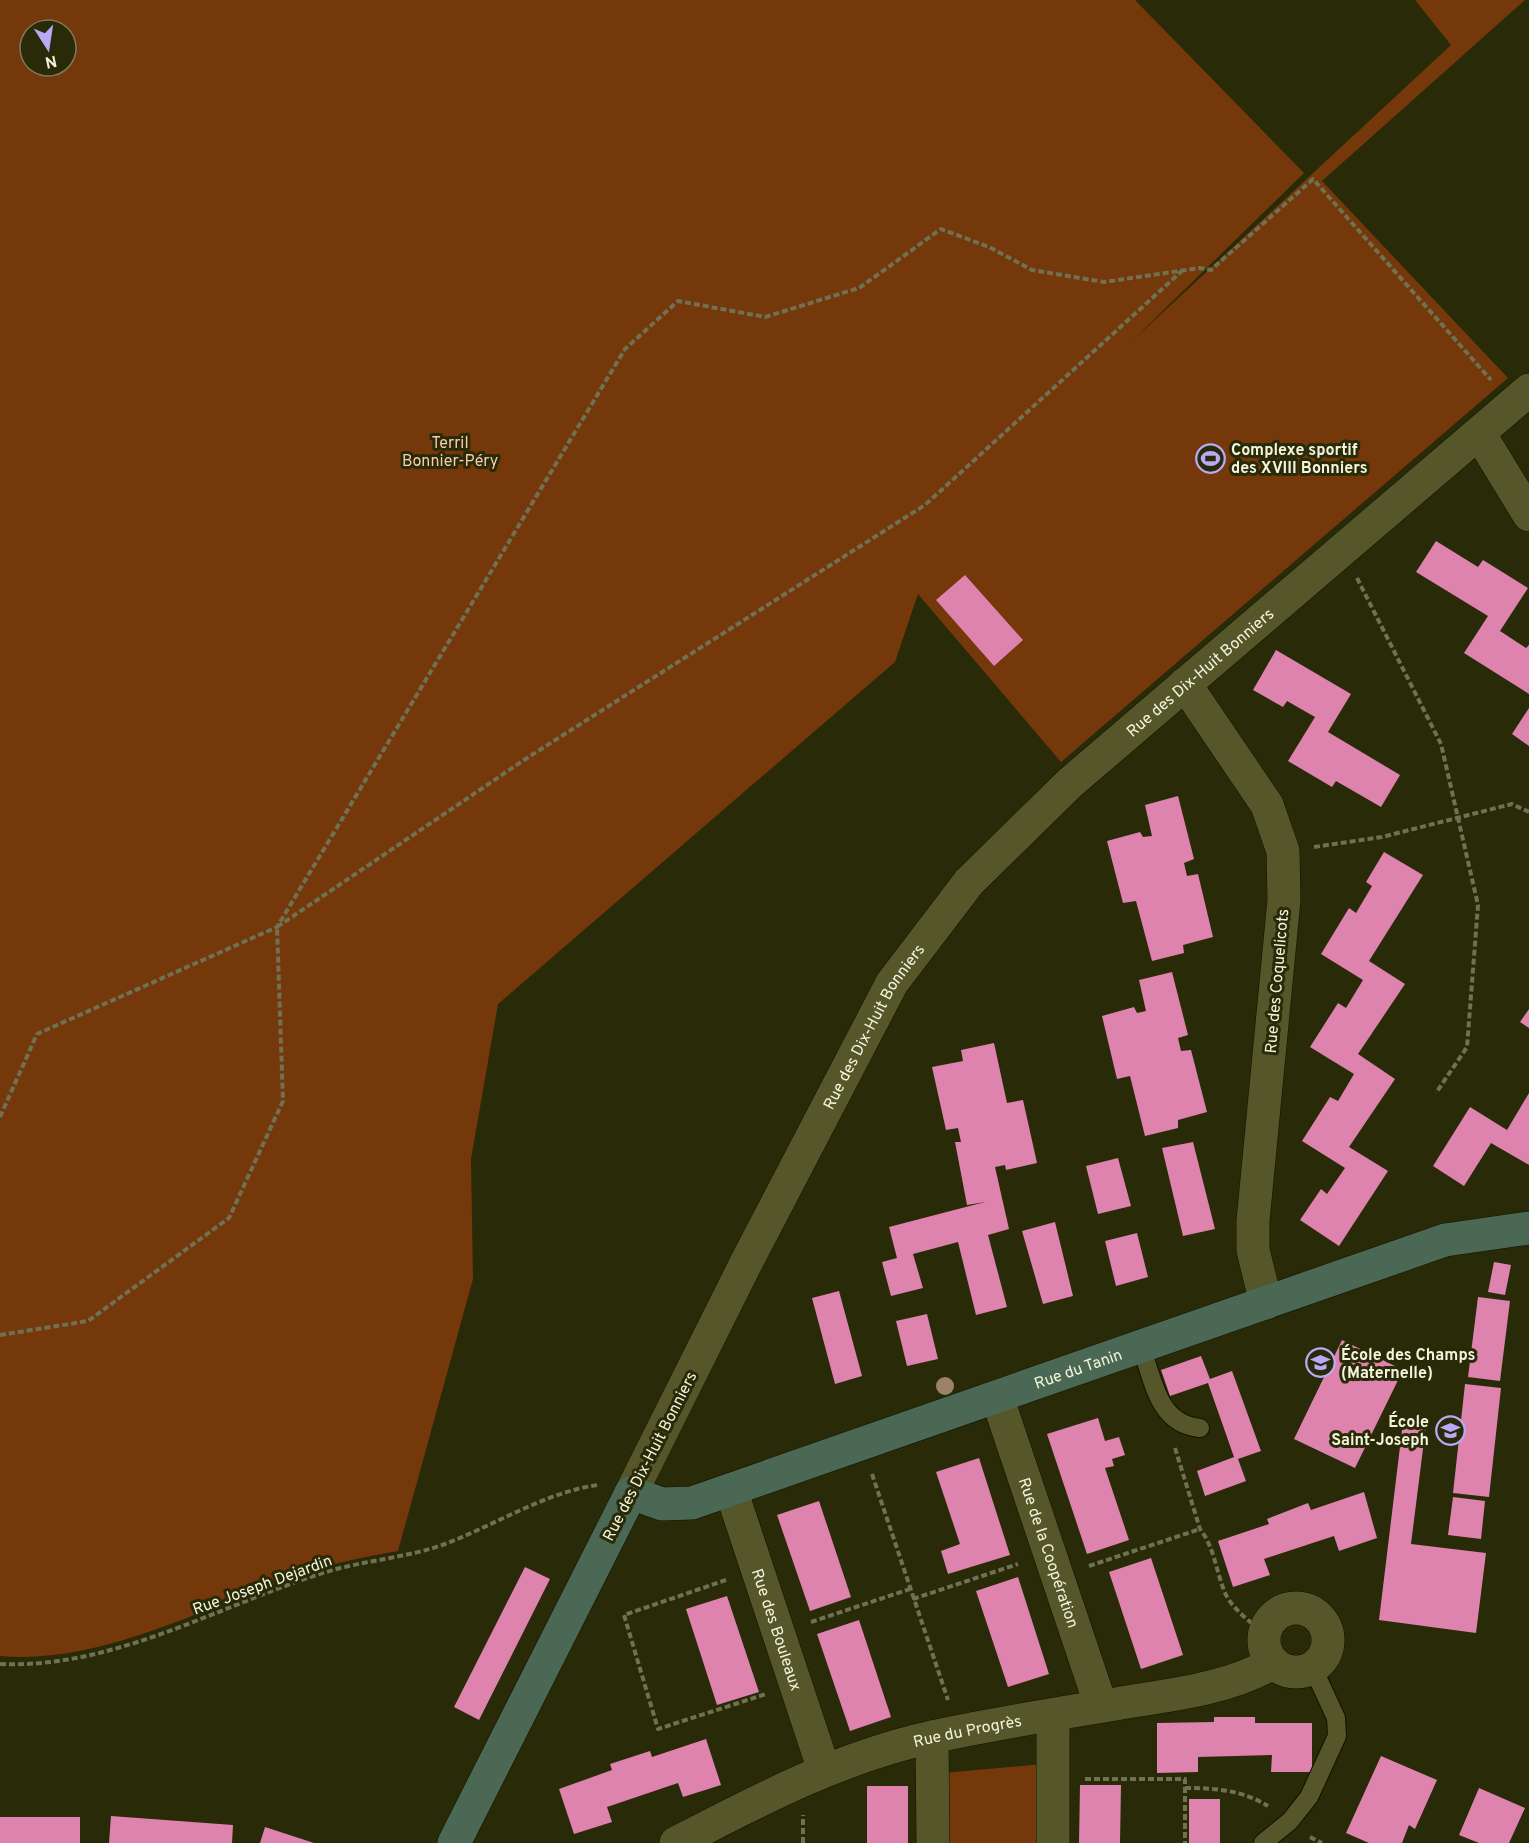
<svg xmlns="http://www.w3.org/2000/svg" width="1529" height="1843" font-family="Overpass,sans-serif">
<rect width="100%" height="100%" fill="#292a07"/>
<path fill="#74380b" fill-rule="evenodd" d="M0 0H1135L1304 173 1132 341 1451 45 1415 0H1525L1322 181 1508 378 1061 762 918 594 895 662 498 1004 471 1159 473 1279 398 1551C365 1557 332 1563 300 1574 207 1606 101 1665 0 1656ZM30 30H66V66H30Z
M1043 1764 1042 1843H943V1773Z"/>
<path fill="#de83ae" d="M1436 541 1478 567 1483 560 1528 588 1500 631 1526 648 1529 645V694L1464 653 1488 616 1416 572Z
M965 575 1023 640 994 666 936 600Z
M1276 650 1351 694 1328 732 1400 775 1381 807 1336 781 1332 787 1288 761 1315 717 1287 701 1283 707 1253 690Z
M1529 708V746L1512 734Z
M1178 796 1194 859 1184 863 1187 876 1198 874 1213 937 1183 945 1184 953 1152 961 1136 901 1123 903 1107 841 1140 832 1143 837 1152 836 1145 805Z
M1384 852 1423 875 1369 961 1405 984 1358 1054 1395 1079 1349 1147 1388 1171 1339 1246 1300 1220 1321 1189 1327 1194 1345 1168 1302 1141 1330 1097 1338 1101 1354 1074 1310 1047 1338 1003 1346 1008 1363 980 1321 954 1349 908 1356 913 1372 886 1366 882Z
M1172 972 1188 1035 1178 1038 1181 1051 1191 1050 1207 1112 1178 1120V1128L1145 1136 1130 1076 1117 1079 1102 1016 1134 1007 1137 1013 1146 1011 1139 980Z
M1529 1009V1028L1520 1022Z
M994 1043 1007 1103 1023 1100 1037 1163 1006 1170 1005 1165 995 1167 1009 1229 988 1235 1007 1307 976 1315 958 1242 913 1254 923 1288 891 1296 882 1262 897 1258 889 1227 985 1202 967 1205 955 1142H961L958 1128 946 1130 932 1067 963 1061 961 1050Z
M1529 1093V1165L1491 1143 1464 1186 1433 1166 1470 1107 1507 1130Z
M1193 1142 1215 1229 1183 1236 1162 1148Z
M1118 1158 1131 1206 1098 1214 1086 1166Z
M1055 1222 1073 1296 1043 1304 1022 1231Z
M1137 1233 1148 1277 1116 1286 1105 1241Z
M1494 1262 1511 1265 1505 1295 1488 1292Z
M839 1291 862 1376 835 1384 812 1298Z
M1478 1297 1510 1301 1500 1381 1468 1377Z
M927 1314 938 1359 907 1366 896 1321Z
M1342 1340 1403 1370 1355 1468 1294 1439Z
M1201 1356 1210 1379 1232 1371 1261 1451 1238 1459 1246 1481 1205 1496 1197 1471 1234 1457 1208 1383 1170 1396 1161 1370Z
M1465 1384 1501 1388 1489 1497 1453 1493Z
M1098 1418 1105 1441 1119 1437 1125 1455 1112 1459 1114 1466 1105 1468 1129 1540 1087 1554 1047 1434Z
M1403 1422 1426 1425 1411 1544 1486 1553 1476 1633 1379 1620Z
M979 1458 1010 1555 948 1574 941 1551 960 1544 936 1472Z
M1364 1492 1377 1538 1339 1551 1334 1536 1264 1559 1270 1575 1233 1587 1218 1541 1269 1524 1267 1519 1308 1503 1311 1510Z
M1453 1497 1485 1501 1481 1539 1448 1535Z
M819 1501 851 1597 810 1611 777 1515Z
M1151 1558 1183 1655 1141 1669 1109 1572Z
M525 1567 550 1579 479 1720 454 1707Z
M1018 1577 1049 1674 1008 1687 976 1591Z
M727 1596 759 1692 717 1705 686 1609Z
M859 1620 891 1717 850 1731 817 1634Z
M1214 1717H1255V1723H1312V1772H1271L1272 1755 1198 1757V1772L1157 1773V1723L1214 1722Z
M706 1739 721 1785 683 1797 678 1783 607 1807 612 1822 574 1834 559 1789 612 1770 610 1764 650 1751 652 1757Z
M1381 1756 1437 1780 1415 1829 1409 1825 1402 1843H1369L1346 1833Z
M1080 1785H1121L1120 1843H1079Z
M867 1786H908V1843H867Z
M1479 1788 1525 1808 1509 1843H1479L1459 1835Z
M1189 1799H1220V1843H1189Z
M111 1816 233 1825 232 1843H109Z
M0 1817H80V1843H0Z
M265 1827 314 1843H260Z"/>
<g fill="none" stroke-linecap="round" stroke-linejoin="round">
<defs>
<path id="lane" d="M1141 1347C1154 1382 1158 1424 1200 1428
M1263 1843 1290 1821 1309 1797 1337 1736 1336 1718 1313 1668"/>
<g id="street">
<path d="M1479 433 1529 515"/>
<path d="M1185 684 1267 805 1283 851 1284 900 1253 1221V1250L1266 1303"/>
<path id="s1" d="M997 1397 1101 1706"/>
<path id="s2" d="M731 1490 824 1770"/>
<path id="s3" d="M631 1493 747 1261 892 983 969 882 1070 783 1529 390"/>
<circle cx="1296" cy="1640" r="32"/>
<path d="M1053 1716V1843"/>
<path d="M932 1737 933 1843"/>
<path id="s4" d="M676 1843C759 1800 840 1757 932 1737 992 1724 1054 1714 1116 1704 1168 1695 1226 1690 1273 1663"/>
</g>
<g id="secondary">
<path id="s5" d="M454 1843 631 1493 662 1504 692 1503 1445 1240 1529 1228"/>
</g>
</defs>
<use href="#lane" stroke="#111200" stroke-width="20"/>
<use href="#street" stroke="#111200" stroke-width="34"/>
<use href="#secondary" stroke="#111200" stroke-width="34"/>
<path stroke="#707152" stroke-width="4" stroke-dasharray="6 3" stroke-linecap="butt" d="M1357 578 1441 744 1478 905 1467 1047 1436 1093
M1314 847 1382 837 1512 804 1529 812
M0 1117 37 1034 277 927 625 349 678 301 765 317 859 288 941 229 989 247 1032 270 1104 282 1200 268 1211 270 1313 179 1491 380
M0 1335 88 1321 229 1218 283 1101 277 927 527 758 925 505 1183 270
M1175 1448 1200 1529C1215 1548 1216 1573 1226 1595 1234 1610 1250 1622 1263 1632
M872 1474 948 1700
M1089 1566 1200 1529
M726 1580 624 1615 658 1729 766 1694
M913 1599 1018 1564
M811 1622 910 1589
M0 1664C115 1669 219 1605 326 1572 365 1560 407 1558 445 1544 495 1525 546 1492 598 1485
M1085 1779H1185V1843
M1185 1788C1215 1788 1242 1790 1268 1806
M1310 1837 1322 1843
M803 1843V1815"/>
<use href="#lane" stroke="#55572a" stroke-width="18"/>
<use href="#street" stroke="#55572a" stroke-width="33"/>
<use href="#secondary" stroke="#4b6854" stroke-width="33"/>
</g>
<circle fill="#9b8365" cx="945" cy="1386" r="9"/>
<defs>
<symbol id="stadium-ring" viewBox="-11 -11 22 22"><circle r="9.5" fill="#292a07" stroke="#b7abf7" stroke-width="1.5"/><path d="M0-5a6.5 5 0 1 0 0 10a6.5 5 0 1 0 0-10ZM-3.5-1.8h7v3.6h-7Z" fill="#b7abf7"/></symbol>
<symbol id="school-ring" viewBox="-11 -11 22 22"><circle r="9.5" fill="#292a07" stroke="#b7abf7" stroke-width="1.5"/><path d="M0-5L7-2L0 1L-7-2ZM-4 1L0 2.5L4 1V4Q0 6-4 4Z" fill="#b7abf7"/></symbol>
</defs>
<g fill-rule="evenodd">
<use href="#stadium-ring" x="1194" y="442" width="33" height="33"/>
<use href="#school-ring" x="1304" y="1346" width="33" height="33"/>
<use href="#school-ring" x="1434" y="1414" width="33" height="33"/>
</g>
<g text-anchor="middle" stroke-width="6" stroke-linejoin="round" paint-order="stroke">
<g font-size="16" fill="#f8cbb2" stroke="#292a07">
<text x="450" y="448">Terril<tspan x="450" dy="18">Bonnier-Péry</tspan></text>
</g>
<g font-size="16" font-weight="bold" fill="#f2f4db" stroke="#292a07" text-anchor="start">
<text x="1231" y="455">Complexe sportif<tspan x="1231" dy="18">des XVIII Bonniers</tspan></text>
<text x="1341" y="1360">École des Champs<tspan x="1341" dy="18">(Maternelle)</tspan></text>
<text x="1429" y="1427" text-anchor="end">École<tspan x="1429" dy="18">Saint-Joseph</tspan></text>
</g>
<g font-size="16" fill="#f2f4db" stroke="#292a07">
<text dy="6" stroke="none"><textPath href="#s3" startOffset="1012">Rue des Dix-Huit Bonniers</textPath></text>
<text transform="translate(1276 981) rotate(-85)" y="6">Rue des Coquelicots</text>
<text dy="6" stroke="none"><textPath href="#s3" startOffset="526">Rue des Dix-Huit Bonniers</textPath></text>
<text dy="6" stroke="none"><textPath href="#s5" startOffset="864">Rue du Tanin</textPath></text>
<text transform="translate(649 1456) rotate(-63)" y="6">Rue des Dix-Huit Bonniers</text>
<text dy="6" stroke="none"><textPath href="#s1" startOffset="164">Rue de la Coopération</textPath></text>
<text transform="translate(262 1584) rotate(-20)" y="6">Rue Joseph Dejardin</text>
<text dy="6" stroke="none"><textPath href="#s2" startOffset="147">Rue des Bouleaux</textPath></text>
<text dy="6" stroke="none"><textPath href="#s4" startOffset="314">Rue du Progrès</textPath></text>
</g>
</g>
<g transform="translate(48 48) rotate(168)"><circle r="28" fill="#292a07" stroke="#797b5c" stroke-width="1.5"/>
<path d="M0-4.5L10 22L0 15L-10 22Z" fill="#b7abf7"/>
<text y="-9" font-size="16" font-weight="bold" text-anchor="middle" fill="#f2f4db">N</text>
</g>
</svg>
